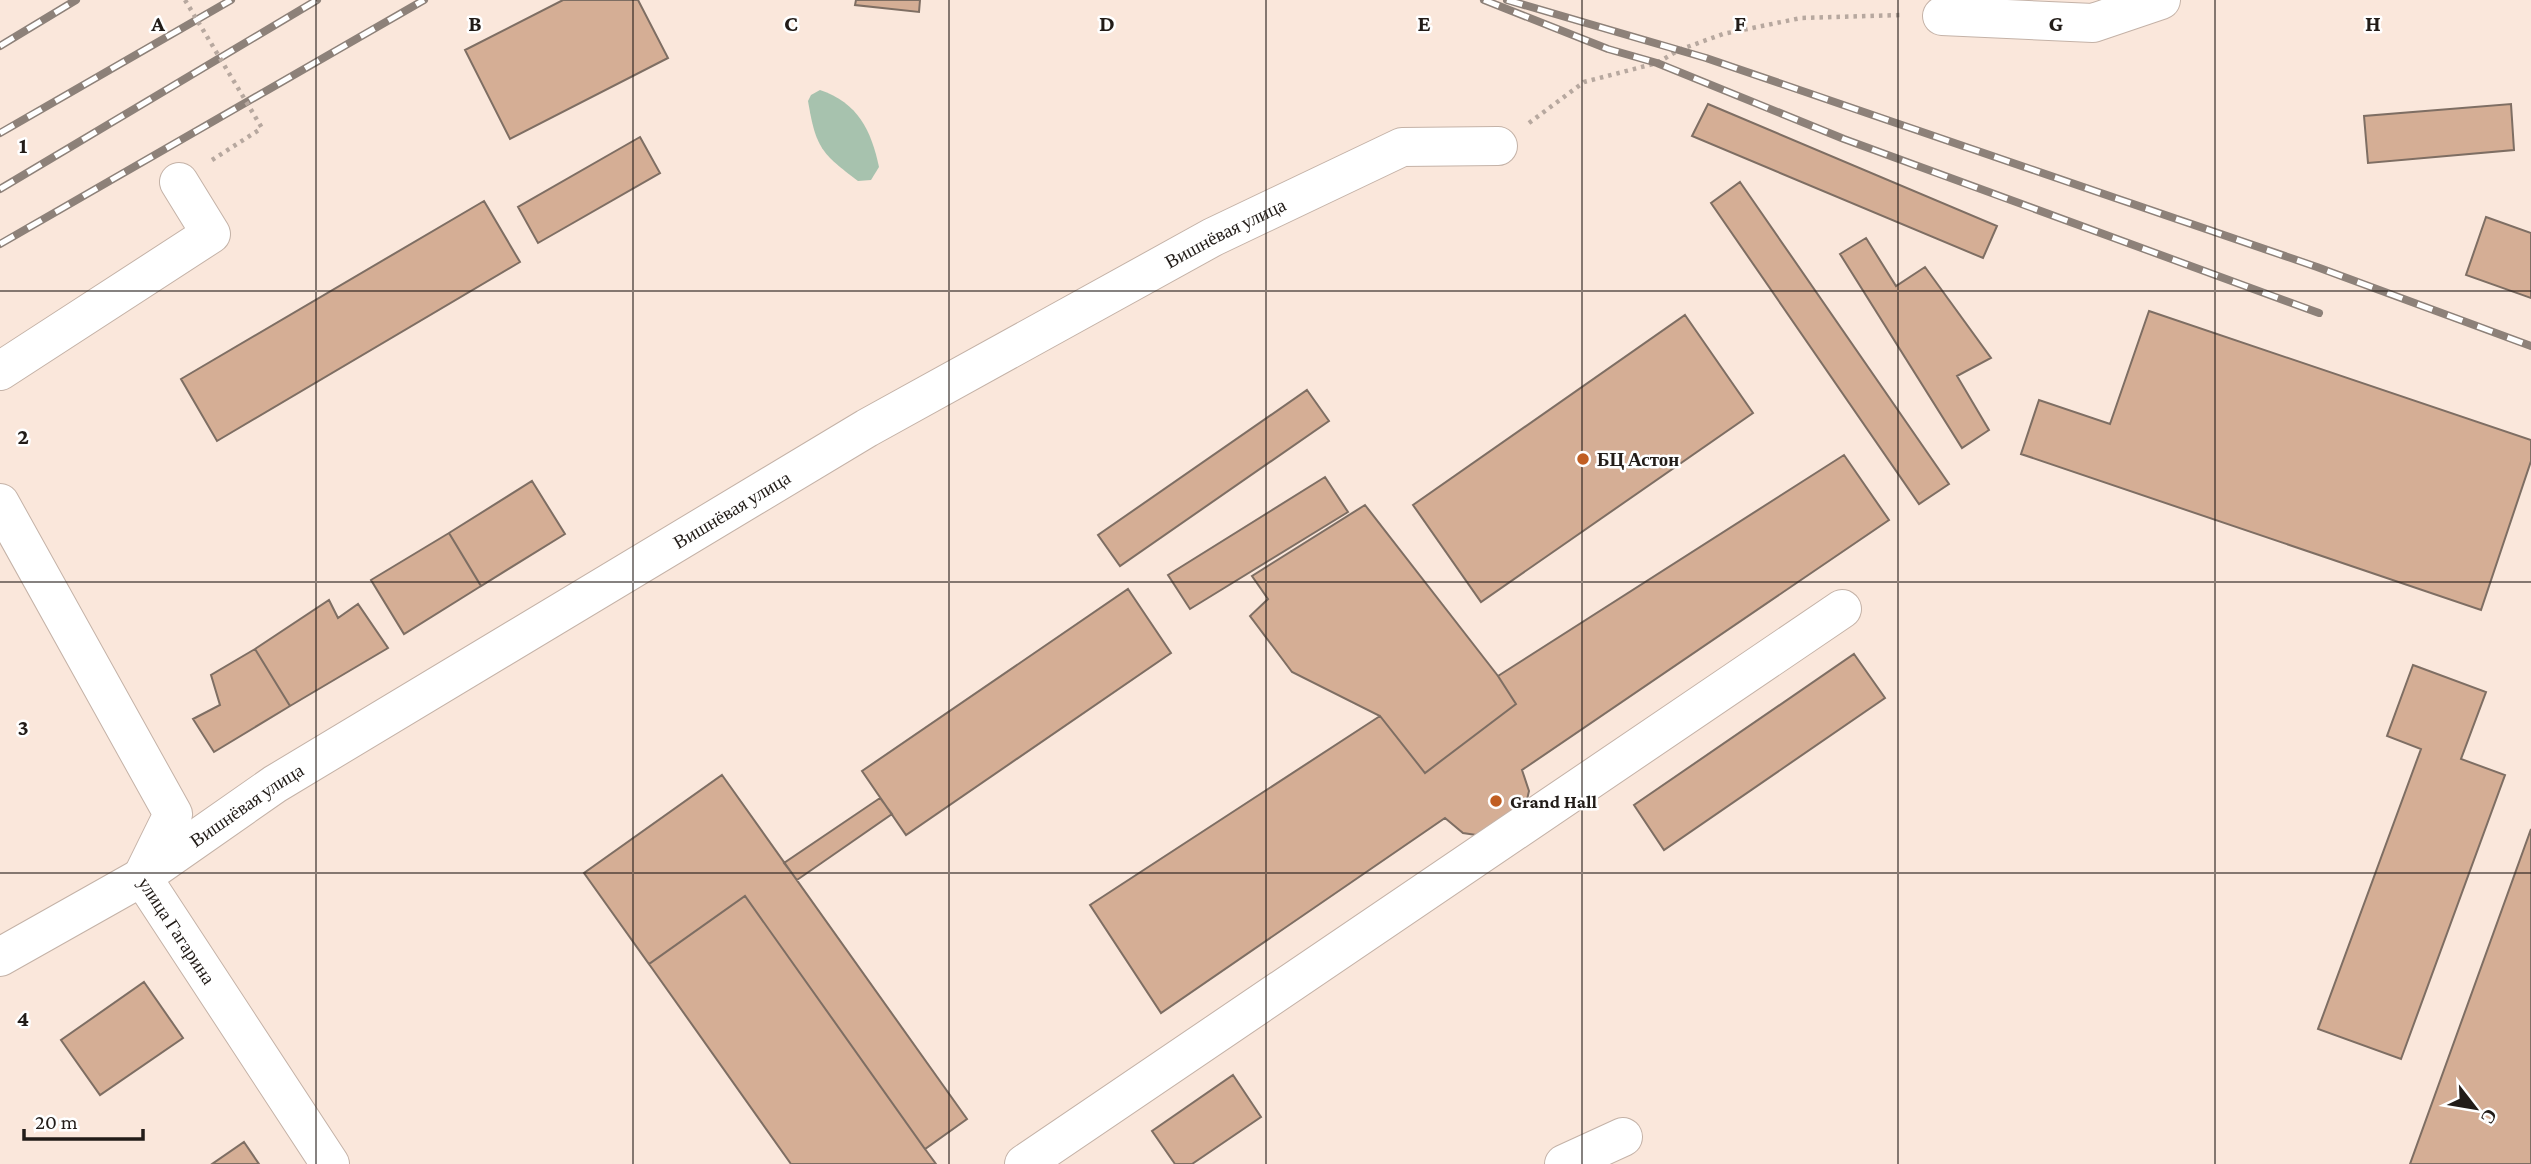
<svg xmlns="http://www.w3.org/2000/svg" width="2531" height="1164" font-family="'Crimson Pro',serif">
<rect width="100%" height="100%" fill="#fae7db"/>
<path fill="#a7c2ae" d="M820 90C858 103 871 130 879 167L871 180 858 181C821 153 816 148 808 101L811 95Z"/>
<path fill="#d5ae95" stroke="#7e6e63" stroke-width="2" d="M563 0H638L668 58 510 139 465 50Z
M856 0H920L919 12 855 5Z
M1708 104 1997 226 1983 258 1692 136Z
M2511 104 2514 150 2368 163 2364 116Z
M640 137 660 173 538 243 518 207Z
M1740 182 1949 484 1919 504 1711 203Z
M484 201 520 262 217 441 181 379Z
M2486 217 2531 233V298L2466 275Z
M1866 238 1896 286 1925 267 1991 358 1957 376 1989 430 1962 448 1840 254Z
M2149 311 2531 440V461L2481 610 2021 454 2039 400 2110 424Z
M1685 315 1753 413 1481 602 1413 505Z
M1307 390 1329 421 1120 566 1098 535Z
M1844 455 1889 520 1522 770 1529 791 1523 817 1496 838 1463 833 1445 818 1161 1013 1090 905 1380 716 1425 773 1516 704 1498 676Z
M1325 477 1348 512 1190 609 1168 575Z
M532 481 565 534 481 586 449 533Z
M1365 505 1498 676 1516 704 1425 773 1380 716 1292 672 1250 616 1268 599 1252 576Z
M449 533 481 586 404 634 371 580Z
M1128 589 1171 653 906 835 862 771Z
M329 600 338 618 358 604 388 648 290 706 255 649Z
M255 649 290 706 214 752 193 719 220 705 211 675Z
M1854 654 1885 698 1664 850 1634 805Z
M2413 665 2486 692 2461 759 2505 775 2401 1059 2318 1029 2421 749 2387 736Z
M722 775 967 1119 925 1149 745 896 649 964 584 873Z
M880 798 892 814 797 880 784 863Z
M2531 829V1164H2410Z
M745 896 925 1149 936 1164H791L649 964Z
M144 982 183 1038 100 1095 61 1040Z
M1233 1075 1261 1117 1192 1164H1175L1152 1131Z
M244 1142 259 1164H212Z"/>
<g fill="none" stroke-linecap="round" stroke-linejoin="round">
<defs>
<g id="minor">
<path d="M1942 16 2093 23 2161 0"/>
<path d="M0 371 211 234 179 182"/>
<path id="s1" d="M0 503 173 814 142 877 330 1164"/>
<path id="s2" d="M0 957 142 877 275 784 867 428 1213 237 1402 147 1498 146"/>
<path d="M1024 1164 1842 609"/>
<path d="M1564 1164 1623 1137"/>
</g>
</defs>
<use href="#minor" stroke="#c4b2a7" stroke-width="40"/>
<path stroke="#b7a89f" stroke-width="4.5" stroke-dasharray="3.5 5" stroke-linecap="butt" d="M1529 123 1584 82 1657 63 1679 50 1723 34 1801 18 1903 15
M212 160 262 128"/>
<use href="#minor" stroke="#fff" stroke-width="38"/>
<defs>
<path id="rail" d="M1484 0 1608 49 1657 63 1844 139 2319 313
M1507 0 1706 58 2317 267 2531 346
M0 46 76 0
M0 133 231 0
M0 189 317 0
M0 244 424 0"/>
</defs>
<use href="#rail" stroke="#8d8179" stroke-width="8"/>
<use href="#rail" stroke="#fff" stroke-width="5" stroke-dasharray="16" stroke-linecap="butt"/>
<path stroke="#b7a89f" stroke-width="4.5" stroke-dasharray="3.5 5" stroke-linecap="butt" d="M185 0 262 128"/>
</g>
<path fill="none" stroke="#221c18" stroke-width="2" stroke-opacity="0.55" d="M316 0V1164M633 0V1164M949 0V1164M1266 0V1164M1582 0V1164M1898 0V1164M2215 0V1164M0 291H2531M0 582H2531M0 873H2531"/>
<g fill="#c15e22" stroke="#fff" stroke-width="2.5">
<circle cx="1583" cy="459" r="7"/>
<circle cx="1496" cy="801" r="7"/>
</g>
<g text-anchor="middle" stroke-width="5" stroke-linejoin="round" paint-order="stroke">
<g font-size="19" fill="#221c18" stroke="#fff">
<text dy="7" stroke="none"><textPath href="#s2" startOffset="1424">Вишнёвая улица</textPath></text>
<text dy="7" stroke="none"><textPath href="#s2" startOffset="858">Вишнёвая улица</textPath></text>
<text dy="7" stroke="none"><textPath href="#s2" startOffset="290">Вишнёвая улица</textPath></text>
<text dy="7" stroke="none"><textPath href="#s1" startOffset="490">улица Гагарина</textPath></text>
</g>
<g font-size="19" font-weight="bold" fill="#221c18" stroke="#fff" text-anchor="start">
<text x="1597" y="466">БЦ Астон</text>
<text x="1510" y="808">Grand Hall</text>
</g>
</g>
<g font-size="23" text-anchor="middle" font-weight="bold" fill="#221c18" stroke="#fff" stroke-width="5" stroke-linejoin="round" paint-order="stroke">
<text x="158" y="31">A</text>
<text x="475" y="31">B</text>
<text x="791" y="31">C</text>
<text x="1107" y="31">D</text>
<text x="1424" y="31">E</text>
<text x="1740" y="31">F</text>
<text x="2056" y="31">G</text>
<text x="2373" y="31">H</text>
<text x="23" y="153">1</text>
<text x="23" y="444">2</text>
<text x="23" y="735">3</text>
<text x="23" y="1026">4</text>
</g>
<g transform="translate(2475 1108) rotate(121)" stroke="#ffffff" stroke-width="5" paint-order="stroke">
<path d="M0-5L12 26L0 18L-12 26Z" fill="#221c18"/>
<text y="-10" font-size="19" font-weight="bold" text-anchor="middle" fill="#221c18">С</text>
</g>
<path d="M24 1129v10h119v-10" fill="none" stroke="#221c18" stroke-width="3.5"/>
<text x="35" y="1129" font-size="21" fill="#221c18" stroke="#ffffff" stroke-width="5" paint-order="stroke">20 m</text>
</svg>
